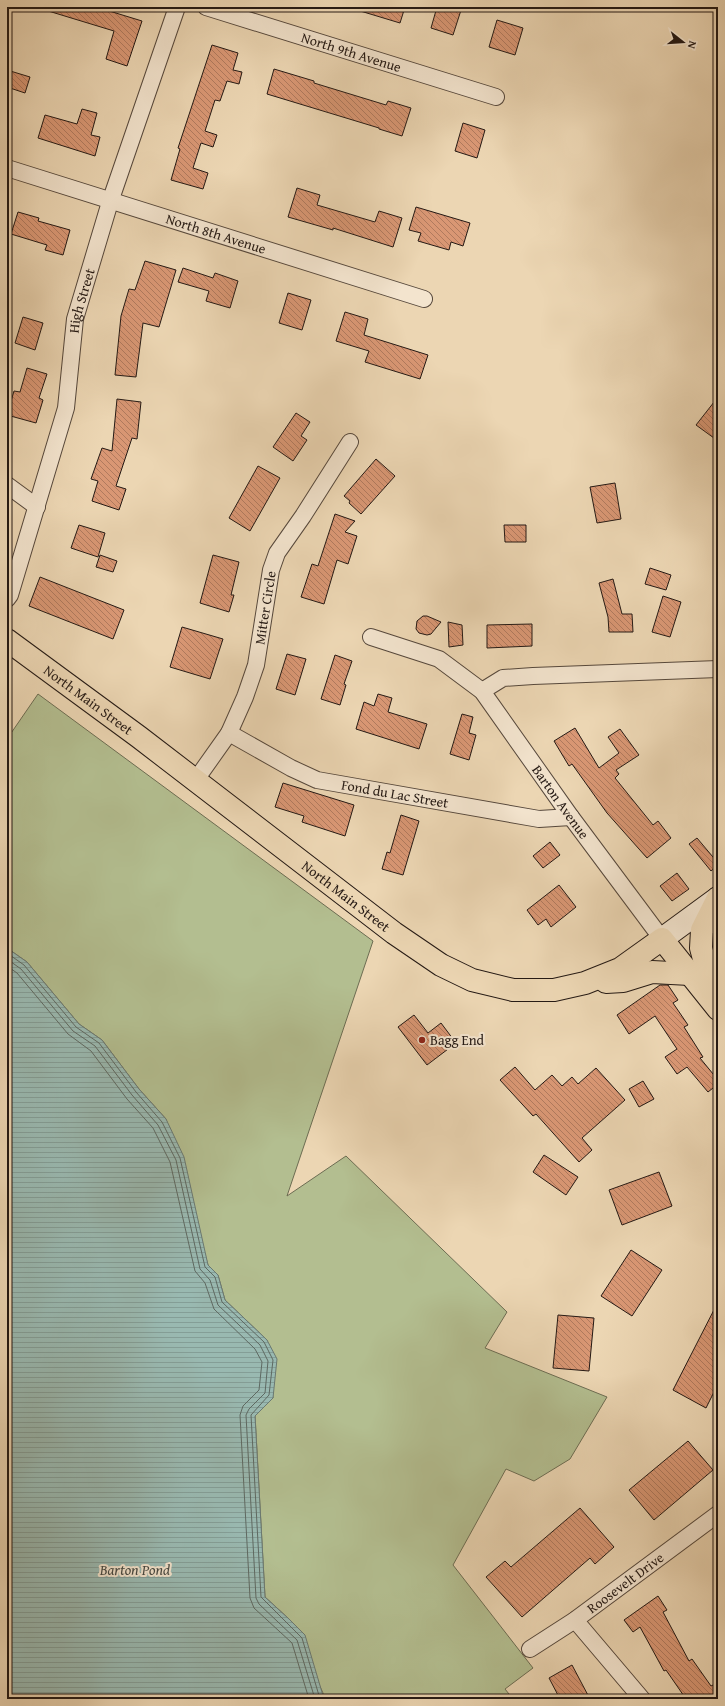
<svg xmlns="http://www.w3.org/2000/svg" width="725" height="1706" font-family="'Gentium Book Plus',serif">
<defs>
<pattern id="water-rules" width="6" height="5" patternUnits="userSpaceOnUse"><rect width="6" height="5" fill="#99b9b1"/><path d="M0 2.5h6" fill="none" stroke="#849e97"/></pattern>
<pattern id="building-back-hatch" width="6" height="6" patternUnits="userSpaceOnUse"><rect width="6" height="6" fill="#d99774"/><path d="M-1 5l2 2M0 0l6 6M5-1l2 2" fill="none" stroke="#b07a5e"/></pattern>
</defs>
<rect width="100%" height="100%" fill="#ecd6b3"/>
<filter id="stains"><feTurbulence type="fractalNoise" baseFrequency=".005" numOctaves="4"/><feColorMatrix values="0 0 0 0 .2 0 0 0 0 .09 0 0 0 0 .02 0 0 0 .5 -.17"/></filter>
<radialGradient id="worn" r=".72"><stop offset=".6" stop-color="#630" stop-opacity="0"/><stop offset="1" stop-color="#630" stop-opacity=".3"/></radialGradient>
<path fill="#b3be90" stroke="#6c6c52" d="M38 694 373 941 287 1196 346 1156 507 1312 485 1348 607 1397 570 1459 534 1481 506 1469 453 1565 533 1668 505 1689 513 1699H324L323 1693 289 1619 265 1597 255 1415 273 1398 267 1340 225 1300 218 1275 208 1265 166 1119 139 1089 102 1040 79 1024 27 962 7 948V739Z"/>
<path fill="url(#water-rules)" stroke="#6a7972" d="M7 948 27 962 79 1024 102 1040 139 1089 166 1119 184 1157 208 1265 218 1275 225 1300 267 1340 277 1359 273 1398 255 1416 265 1597 289 1619 305 1635 324 1699H7Z"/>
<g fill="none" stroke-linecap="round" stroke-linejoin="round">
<path stroke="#5e6962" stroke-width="1" d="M7 953 24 965 76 1027 99 1043 136 1092 162 1122 180 1158 205 1267 215 1277 222 1302 264 1342 273 1360 269 1395 251 1415 261 1597 302 1638 320 1699
M7 959 21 969 73 1031 95 1046 132 1095 158 1125 176 1160 200 1269 210 1280 218 1305 260 1345 268 1361 265 1393 249 1409 246 1415 256 1598 259 1604 297 1640 315 1699
M7 966 17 973 68 1034 91 1051 127 1099 153 1128 170 1162 195 1271 205 1283 214 1309 255 1349 262 1362 259 1390 243 1406 240 1415 250 1598 254 1608 292 1643 309 1699"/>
</g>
<path fill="url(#building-back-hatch)" stroke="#241914" d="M45 7H107L106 10 142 21 127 66 106 59 114 31 45 10Z
M357 7H405L400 23 357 10Z
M437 7H462L453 35 431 28Z
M497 20 523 28 515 55 489 47Z
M212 45 238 53 233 70 242 72 239 84 227 81 220 101 215 100 205 131 217 135 213 147 201 143 193 168 208 173 203 189 171 180 180 149 178 148Z
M274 69 314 81V83L386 105 388 101 411 108 402 136 379 129V128L267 94Z
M7 70 30 77 25 93 7 87Z
M82 109 97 113 91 135 100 137 95 156 38 138 45 115 77 124Z
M463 123 485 130 477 158 455 151Z
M297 188 320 195 317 205 375 222 379 211 402 218 393 247 333 228V230L288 217Z
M416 207 470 223 463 246 451 242 449 250 418 241 421 233 409 230Z
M18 212 39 218 38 221 70 230 63 255 45 250 47 245 11 234Z
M145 261 176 270 159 327 143 323 136 377 115 375 121 316 129 289 135 290Z
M183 268 213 278 215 273 238 281 230 308 206 301 209 291 178 282Z
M288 293 311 300 302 330 279 323Z
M345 312 368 319 364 335 428 355 420 379 365 362 369 351 336 341Z
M23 317 43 323 35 350 15 343Z
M27 368 47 374 39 398 43 400 36 423 7 415 14 391 20 392Z
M718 397V441L696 425Z
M117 399 141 402 137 439 132 438 116 486 126 489 119 510 92 501 98 481 91 479 102 448 112 451Z
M296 413 310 422 301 436 307 440 293 461 273 447Z
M376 459 395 476 361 514 349 503 350 501 344 496Z
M258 466 280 478 250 531 229 518Z
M615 483 621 519 597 523 590 487Z
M335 514 355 521 345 532 357 536 348 564 337 560 324 604 301 597 312 564 318 566Z
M79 525 105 533 98 557 71 548Z
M504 525H526V542H505Z
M100 555 117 561 113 572 96 567Z
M213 555 239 562 231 595H234L229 612 200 603Z
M650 568 671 575 666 590 645 584Z
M40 577 124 610 113 639 29 606Z
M613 579 622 614H632L633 632H609L608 617 599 583Z
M663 596 681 602 670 637 652 632Z
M423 616H427L441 622 431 634 427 635 419 633 416 629 417 621Z
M448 622 462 625 463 645 449 647Z
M532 624V646L487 648V625Z
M182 627 223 639 210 679 170 667Z
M287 654 306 659 295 695 276 689Z
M335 655 352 661 344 684 346 685 340 705 321 699Z
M378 694 392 698 388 712 427 724 419 749 356 729 364 702 374 706Z
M462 714 473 717 469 733 476 735 469 760 450 754Z
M575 728 599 768 619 753 608 737 620 729 639 755 616 770 619 774 615 778 653 825 658 821 671 838 647 858 607 813 572 764 569 766 554 741Z
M283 783 354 805 345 836 302 822 304 816 275 807Z
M401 815 419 821 403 875 382 869 387 852 390 853Z
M697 838 718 863V865L711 871 689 844Z
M550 842 560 855 543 868 533 856Z
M677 873 689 889 672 901 660 886Z
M559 885 576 907 551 927 546 919 538 925 527 910Z
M660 985H668L678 1000 673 1003 688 1025 684 1027 703 1057 700 1058 718 1080V1084L708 1092 687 1067 677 1074 665 1057 677 1049 655 1016 629 1034 617 1015Z
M414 1015 428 1033 441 1023 456 1043 427 1065 398 1027Z
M515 1067 535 1090 552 1075 562 1086 572 1077 578 1084 596 1068 625 1100 582 1138 592 1150 579 1162 536 1114 533 1116 500 1080Z
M643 1081 654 1099 639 1107 629 1089Z
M544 1155 578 1177 566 1195 533 1172Z
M659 1172 672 1206 622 1225 609 1190Z
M631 1250 662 1270 632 1316 601 1296Z
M718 1302V1384L706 1408 673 1390Z
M558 1315 594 1318 589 1371 553 1368Z
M688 1441 713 1470 654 1520 629 1490Z
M580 1508 614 1547 595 1564 590 1558 522 1617 486 1577 505 1561 511 1567Z
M658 1596 667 1610 663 1612 689 1661 692 1659 711 1686 713 1685 718 1692V1699H686L666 1670 664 1671 640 1627 633 1632 624 1620Z
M572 1665 590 1699H560L549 1678Z"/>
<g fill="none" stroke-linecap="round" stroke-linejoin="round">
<defs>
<g id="minor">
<path id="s1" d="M206 7 496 97"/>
<path id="s2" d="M7 168 424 299"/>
<path d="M7 485 37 507"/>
<path id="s3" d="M7 599 10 595 66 408 75 319 110 202 177 7"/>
<path id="s4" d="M371 637 439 659 482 691 571 817 662 939"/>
<path d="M482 691 503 678 533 676 718 669"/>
<path id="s5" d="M229 733 291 768 317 780 539 819 571 817"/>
<path id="s6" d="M195 781 229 733 245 697 256 665 271 570 277 553 303 516 350 442"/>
<path d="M575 1620 642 1699"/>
<path id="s7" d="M530 1649 575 1620 718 1514"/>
</g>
<path id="secondary" d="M662 939 718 898"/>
<g id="primary">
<path id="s8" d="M7 640 139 737 394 933 441 965 472 980 513 990H554L585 983 620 969 662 939 718 1009"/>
<path d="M606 982 623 981 652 972 690 974"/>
<path d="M715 1000 701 948 702 930 718 898"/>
</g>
</defs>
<use href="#minor" stroke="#56483c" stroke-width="18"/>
<use href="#secondary" stroke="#241914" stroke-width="24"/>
<use href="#primary" stroke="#241914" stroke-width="24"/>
<use href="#minor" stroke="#f3e4ce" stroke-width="16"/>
<use href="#secondary" stroke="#f3e4ce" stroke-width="22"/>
<use href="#primary" stroke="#ecd6b3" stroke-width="22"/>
</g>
<circle fill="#8f2418" stroke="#f3e4ce" stroke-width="1.5" cx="422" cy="1040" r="4"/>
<g text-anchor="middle" stroke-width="4" stroke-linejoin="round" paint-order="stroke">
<g font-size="14" fill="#241914" stroke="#f3e4ce">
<text dy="5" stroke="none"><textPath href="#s1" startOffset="152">North 9th Avenue</textPath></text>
<text dy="5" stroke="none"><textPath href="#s2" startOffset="219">North 8th Avenue</textPath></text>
<text dy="5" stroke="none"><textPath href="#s3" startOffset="309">High Street</textPath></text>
<text dy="5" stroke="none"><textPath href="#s6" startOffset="190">Mitter Circle</textPath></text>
<text dy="5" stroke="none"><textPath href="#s8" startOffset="101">North Main Street</textPath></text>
<text dy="5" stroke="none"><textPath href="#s5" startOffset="179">Fond du Lac Street</textPath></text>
<text dy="5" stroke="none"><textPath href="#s4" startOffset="261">Barton Avenue</textPath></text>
<text dy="5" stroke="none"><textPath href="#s8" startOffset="425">North Main Street</textPath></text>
<text dy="5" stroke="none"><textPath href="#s7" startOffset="116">Roosevelt Drive</textPath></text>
</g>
<g font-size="14" fill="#241914" stroke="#f3e4ce" text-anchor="start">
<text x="430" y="1045">Bagg End</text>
</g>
<g font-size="15" font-style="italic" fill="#474943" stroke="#f3e4ce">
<text x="135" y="1575">Barton Pond</text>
</g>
</g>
<rect width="725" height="1706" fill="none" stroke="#ecd6b3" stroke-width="24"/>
<rect x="8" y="8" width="709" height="1690" fill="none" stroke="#241914" stroke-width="2"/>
<rect x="12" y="12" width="701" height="1682" fill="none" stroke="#241914"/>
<g transform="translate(683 42) rotate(107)" stroke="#f3e4ce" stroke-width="3" paint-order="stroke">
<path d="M0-3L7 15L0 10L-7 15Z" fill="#241914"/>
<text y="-6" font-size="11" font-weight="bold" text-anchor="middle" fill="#241914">N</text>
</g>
<rect width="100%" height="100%" filter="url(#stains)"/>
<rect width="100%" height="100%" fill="url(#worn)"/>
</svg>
